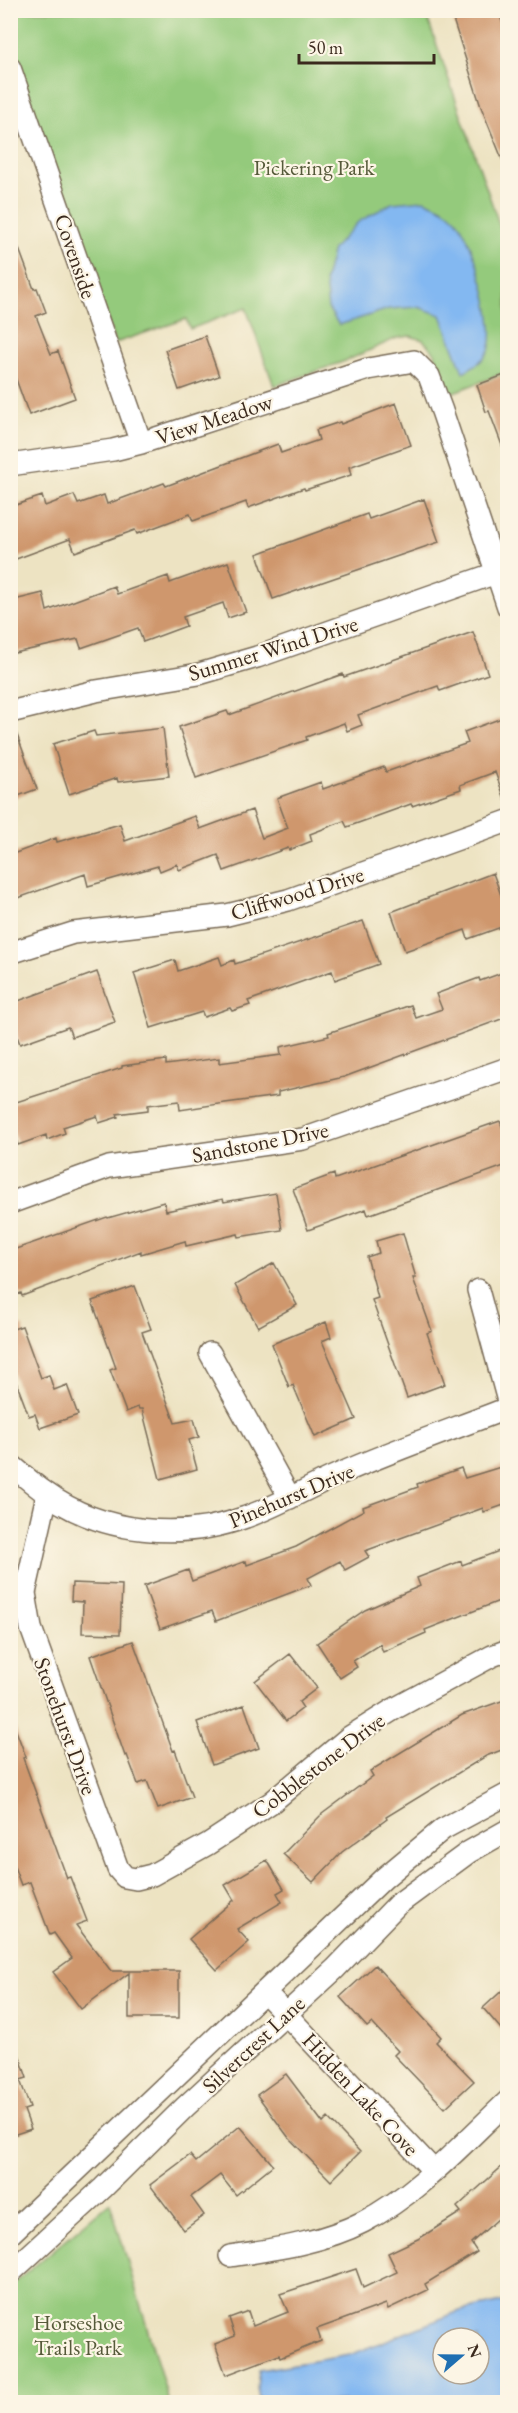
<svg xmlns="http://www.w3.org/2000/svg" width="518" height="2413" font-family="'EB Garamond',serif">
<rect width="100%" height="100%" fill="#fcf5e5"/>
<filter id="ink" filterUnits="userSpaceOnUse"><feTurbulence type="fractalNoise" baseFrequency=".0167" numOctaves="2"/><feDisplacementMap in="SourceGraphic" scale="12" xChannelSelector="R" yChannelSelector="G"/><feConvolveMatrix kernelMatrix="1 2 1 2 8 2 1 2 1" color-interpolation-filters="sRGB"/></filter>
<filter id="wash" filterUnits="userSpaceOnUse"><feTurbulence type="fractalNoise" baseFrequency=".008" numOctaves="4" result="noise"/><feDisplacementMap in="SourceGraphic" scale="24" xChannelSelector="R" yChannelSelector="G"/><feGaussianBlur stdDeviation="1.35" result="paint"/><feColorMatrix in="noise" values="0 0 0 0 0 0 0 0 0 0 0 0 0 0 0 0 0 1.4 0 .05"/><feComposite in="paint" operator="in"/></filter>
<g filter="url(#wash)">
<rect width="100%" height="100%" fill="#ede3c2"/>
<path fill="#94ca7c" stroke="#687a4d" stroke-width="1.5" d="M10 11H425L507 247V372L446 395 435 353 423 340 410 336 397 338 348 360 274 386 246 308 190 329 186 319 115 343 11 47Z
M110 2202 169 2402H11V2286Z"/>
<path fill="#83b8f1" stroke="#5f7188" stroke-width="1.5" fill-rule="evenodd" d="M424 200C435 205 448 209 456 219 473 239 501 329 488 352 482 362 473 367 463 372L441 315 418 307 389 309 339 325 328 308 325 280 333 249 358 222 392 203Z
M507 2301V2402H266L259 2398 257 2388 259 2370 350 2355 460 2311ZM443 2338H479V2374H443Z"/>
<g id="blocks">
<path fill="#cf976d" d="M450 10H498L507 36V171L481 107Z
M10 230H12L34 289 37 288 46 312 36 316 51 354 58 351 75 398 29 415 13 371H10Z
M205 336 219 376 179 390 165 350Z
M507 374V456H506L489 411 486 412 477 385Z
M396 403 411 445 349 467 351 475 305 490 304 488 248 508 246 502 193 521 190 514 137 534 135 530 75 552 70 539 16 559 10 544V507L42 496 45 506 74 495 78 504 104 495 107 504 164 483 166 486 278 444 281 453 319 440 316 430 340 422 341 424Z
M424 499 439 542 273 599 257 554 367 514 369 519Z
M228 562 246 612 228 618 223 603 183 617 186 626 143 642 138 628 81 648 78 639 10 654V601L43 593 47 611 114 586 117 594 168 576 170 583Z
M473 632 488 674 440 691 438 686 358 715 362 725 347 731 344 723 306 737 307 740 196 778 179 727 227 711 229 715 343 674 344 677Z
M507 716V802H506L495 772 460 785 461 789 412 806 411 804 347 827 344 821 310 834 312 841 289 850 288 848 224 871 218 855 179 870 177 864 160 871 158 866 88 886 85 874 10 901V855L56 838 57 842 120 824 125 841 195 816 200 829 252 810 262 838 288 828 277 798 321 782 323 789 384 767 386 772 468 743 464 732Z
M10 724H13L37 789 10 799Z
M163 728 169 776 118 782 117 778 69 794 53 744 94 731 96 736Z
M493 873 507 912V925L468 939 465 930 405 951 391 912Z
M363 921 379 964 335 980 332 971 248 1001 250 1005 232 1011 230 1008 204 1017 202 1012 151 1028 134 973 175 960 178 971 219 957 222 965 234 960 235 964Z
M507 971V1017L344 1077 278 1092V1096L225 1103 180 1110 179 1101 148 1105V1110L117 1114 118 1117 99 1123 97 1116 63 1127 65 1133 47 1140 46 1135 18 1145 10 1124V1104L122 1068V1066L166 1060V1065L219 1058V1063L281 1055 280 1047 329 1036 328 1033 411 1005 416 1018 442 1009 436 994 479 978 480 981Z
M97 972 115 1022 72 1037 68 1027 20 1044 10 1018V1004Z
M500 1121 507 1140V1165L368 1215 366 1209 308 1230 293 1189 334 1174 335 1179Z
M276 1193 282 1230 239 1237 238 1234 186 1246 185 1241 141 1254V1251L22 1296 21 1293 10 1297V1251L107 1217 108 1218 164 1202 166 1211 223 1199 224 1202Z
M403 1233 416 1278H413L432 1331 427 1333 445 1384 407 1398 372 1300 378 1298 367 1257 379 1253 376 1241Z
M274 1263 297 1305 258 1327 235 1285Z
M135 1286 151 1329 142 1332 175 1423 194 1419 199 1437 189 1440 197 1469 160 1479 142 1409H139L138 1407 126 1412 110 1370 116 1368 92 1301Z
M326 1322 331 1337 322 1341 356 1419 315 1437 293 1385 289 1387 272 1344Z
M22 1326 41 1378 49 1375 54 1390 67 1385 78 1415 40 1428 35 1414 29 1416 10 1366V1330Z
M507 1465V1504L484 1512 483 1508 365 1551 369 1557 345 1570 340 1561 308 1578 311 1585 216 1621 212 1611 160 1629 144 1586 188 1570 192 1581 246 1561 247 1565 296 1547 364 1510 363 1507 418 1487 417 1484 461 1468 465 1478Z
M507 1548V1598L425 1630 426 1633 383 1652 380 1644 353 1661 357 1667 340 1678 317 1643 365 1610 420 1586 417 1578 461 1561 462 1565Z
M72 1583 122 1585 120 1634 82 1633 83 1602 71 1601Z
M133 1641 173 1751 175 1750 192 1797 158 1809 147 1781 138 1784 127 1755 125 1756 90 1656Z
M290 1654 317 1688 299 1702 303 1708 286 1721 255 1681Z
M507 1699V1748L486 1756 386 1817 387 1819 342 1852 313 1882 283 1854 322 1814 373 1776 370 1771 462 1715Z
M244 1705 259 1748 212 1765 197 1722Z
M10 1720H12L26 1757 23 1758 67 1878 70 1877 87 1921 76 1925 111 1971H179V2018H129V1973L81 2009 53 1972 72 1958 54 1933 50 1935 30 1882 21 1885 10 1856Z
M267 1860 284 1889 277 1893 282 1902 237 1929 249 1942 217 1970 189 1939 234 1900 225 1885Z
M375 1965 441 2037 436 2042 474 2081 445 2108 394 2055 398 2051 372 2023 367 2027 340 1997Z
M507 1986V2036L483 2008Z
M10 2037H13L27 2078 20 2080 30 2108 24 2110 31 2129 10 2136Z
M286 2074 323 2123 328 2118 360 2152 331 2181 289 2138 257 2095Z
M240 2126 273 2165 236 2195 220 2175 191 2197 204 2215 184 2230 150 2185 190 2155 196 2162Z
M507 2162V2211L471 2243 477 2252 425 2284 428 2290 388 2309 386 2304 317 2329 321 2341 280 2358 279 2355 226 2375 215 2344 235 2336 229 2318 248 2311 253 2326 288 2312 280 2294 356 2269 363 2288 397 2272 388 2253 420 2238 461 2212 457 2207Z"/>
</g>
</g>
<g filter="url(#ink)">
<use href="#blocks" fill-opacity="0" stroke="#796b57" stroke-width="1.5"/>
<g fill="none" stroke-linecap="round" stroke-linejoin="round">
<defs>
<path id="minor" d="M10 68 141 443
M10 465 113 450 141 443 368 369 414 361 429 376 442 411 508 607
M10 712 96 691 199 674 257 657 496 573
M10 953 73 933 227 915 288 900 508 821
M10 1203 109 1167 303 1139 508 1068
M478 1290 508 1401
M210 1353 290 1498
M10 1464C22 1474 33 1484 46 1493 102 1534 182 1541 246 1517 278 1506 307 1488 337 1475 393 1450 451 1430 508 1408
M47 1495 25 1593 31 1628 118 1869 125 1877 136 1879 152 1875 208 1844 272 1802 348 1738 394 1709 492 1656 508 1650
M265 1992 433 2170
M10 2234 384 1878 443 1829 508 1794
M230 2256C275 2249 322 2243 363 2222 418 2194 463 2143 508 2101
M10 2273 103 2188 185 2107 335 1969 397 1905 469 1852 508 1830"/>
</defs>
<use href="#minor" stroke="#796b57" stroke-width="24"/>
<use href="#minor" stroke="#fff" stroke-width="21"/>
</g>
</g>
<g text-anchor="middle" stroke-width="4.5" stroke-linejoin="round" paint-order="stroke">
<g font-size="22" fill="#565a3a" stroke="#fcf5e5">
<text x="314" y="175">Pickering Park</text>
<text x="78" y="2330">Horseshoe<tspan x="78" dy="25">Trails Park</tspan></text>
</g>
<g font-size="22" fill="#3b2a1e" stroke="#fcf5e5">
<text transform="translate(76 256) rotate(71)" y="8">Covenside</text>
<text transform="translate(214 419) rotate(-18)" y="8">View Meadow</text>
<text transform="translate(273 648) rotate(-17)" y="8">Summer Wind Drive</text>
<text transform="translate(297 893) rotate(-17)" y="8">Cliffwood Drive</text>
<text transform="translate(260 1142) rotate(-11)" y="8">Sandstone Drive</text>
<text transform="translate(291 1495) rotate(-23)" y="8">Pinehurst Drive</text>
<text transform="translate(66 1726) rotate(70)" y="8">Stonehurst Drive</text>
<text transform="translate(318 1765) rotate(-37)" y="8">Cobblestone Drive</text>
<text transform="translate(253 2044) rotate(-43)" y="8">Silvercrest Lane</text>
<text transform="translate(361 2094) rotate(47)" y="8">Hidden Lake Cove</text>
</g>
</g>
<rect width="518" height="2413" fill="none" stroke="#fcf5e5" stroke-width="36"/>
<g transform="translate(461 2356) rotate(70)"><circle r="28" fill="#fcf5e5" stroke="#afa495" stroke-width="1.5"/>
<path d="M0-4.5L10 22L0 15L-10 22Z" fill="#1f6fb2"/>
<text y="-9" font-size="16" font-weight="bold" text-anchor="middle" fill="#3b2a1e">N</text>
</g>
<path d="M299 54v9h135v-9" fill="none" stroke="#3b2a1e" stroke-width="3"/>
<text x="308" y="54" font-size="18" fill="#3b2a1e" stroke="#fcf5e5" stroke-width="4.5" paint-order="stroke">50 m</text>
</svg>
